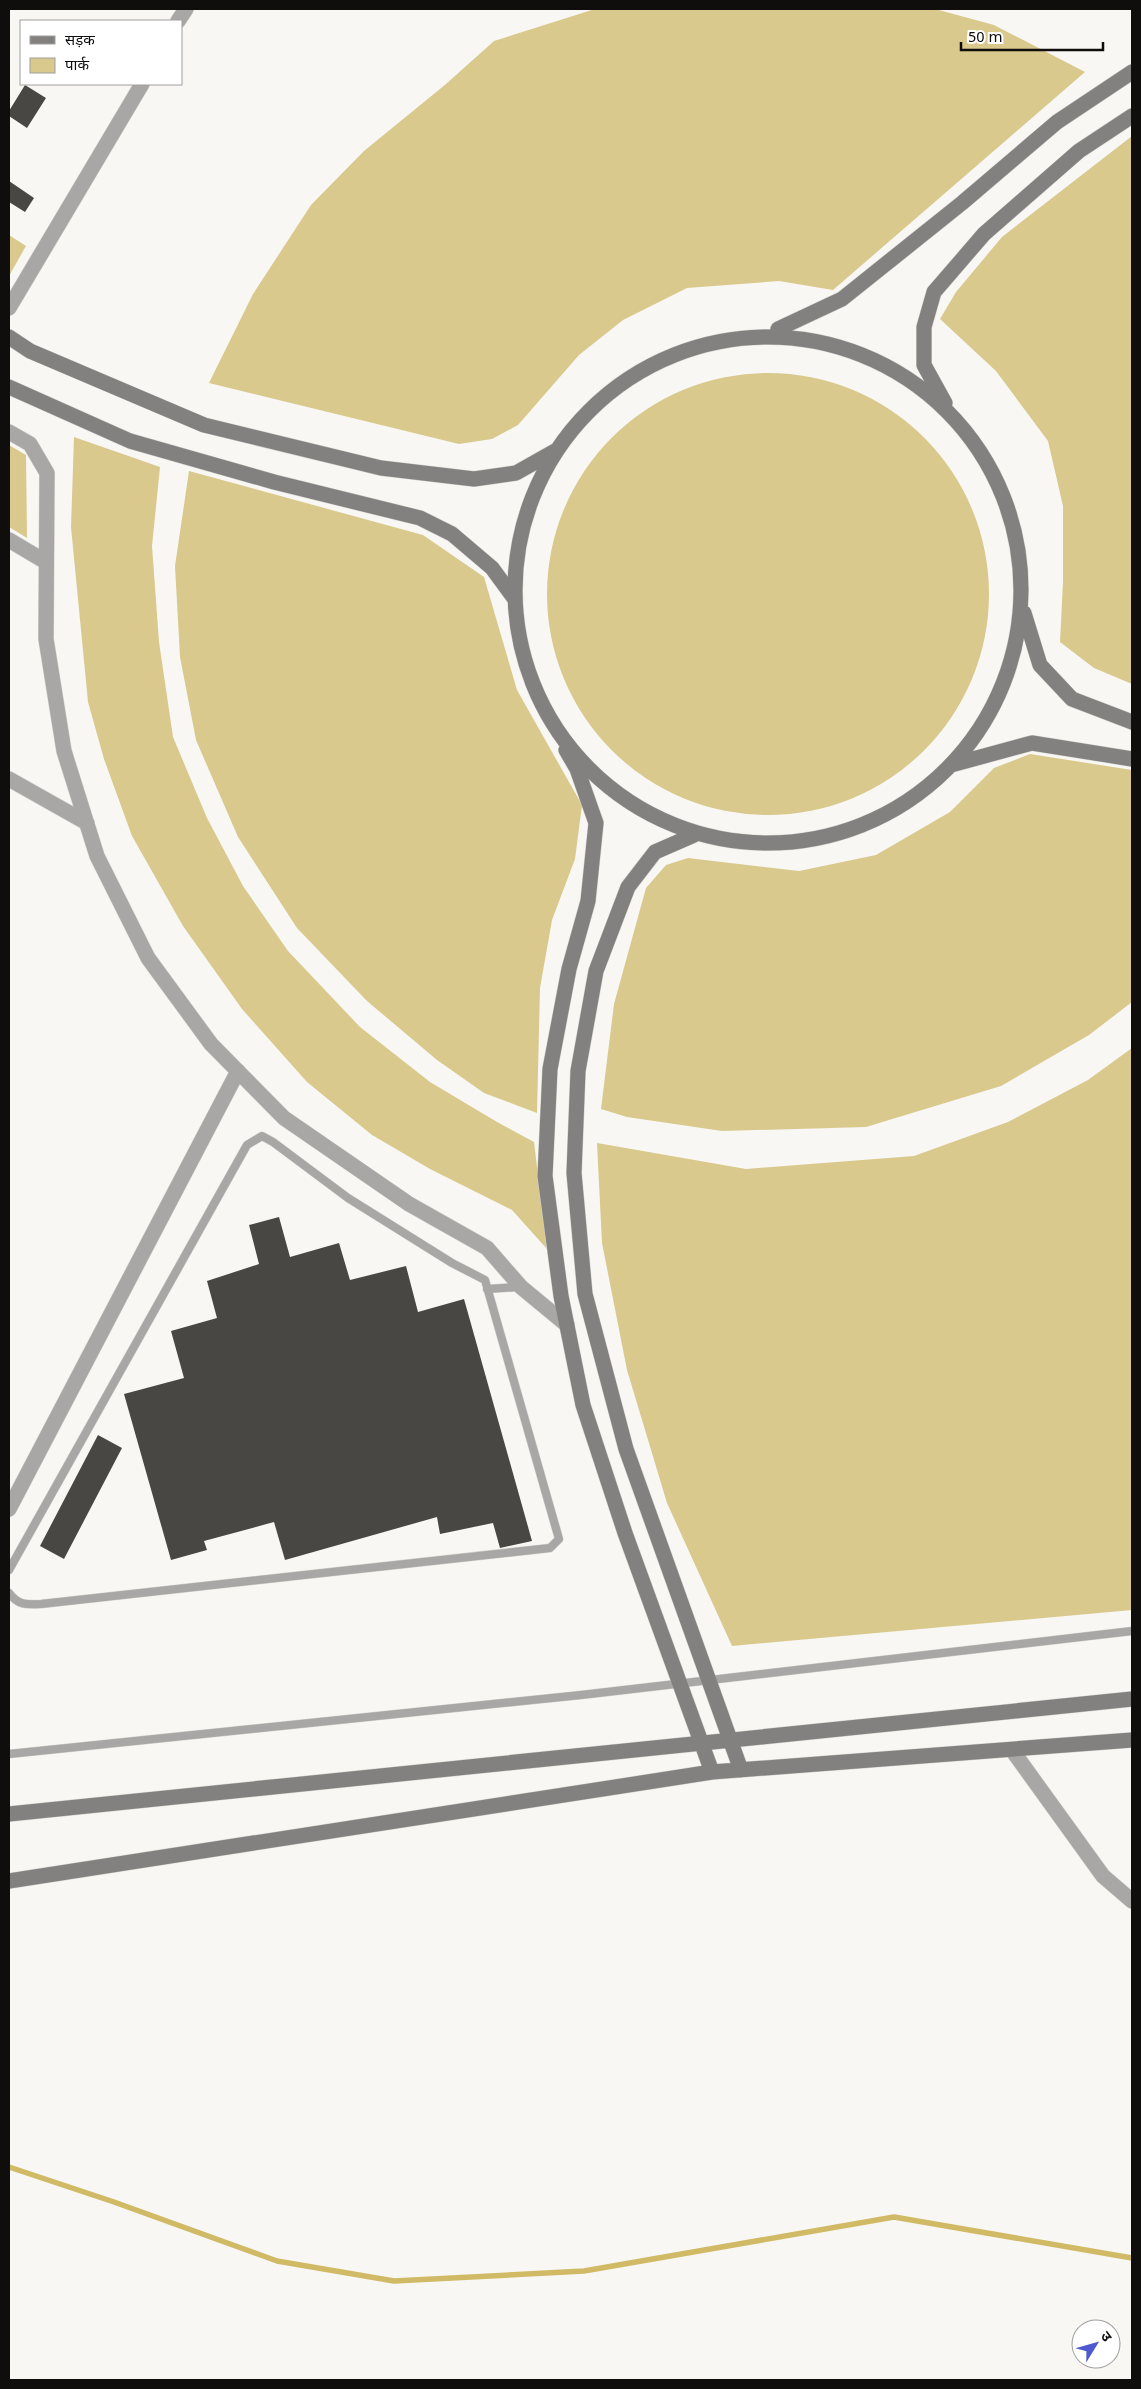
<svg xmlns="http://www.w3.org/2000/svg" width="1141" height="2389" font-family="Georgia,'Noto Sans Devanagari',serif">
<rect width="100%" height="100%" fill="#f8f7f3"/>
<path fill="#d9c98d" d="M595 9H935L994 25 1085 72 833 290 779 281 687 288 623 320 579 355 518 425 492 439 459 444 209 383 253 294 311 205 364 151 446 84 494 41Z
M1132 136V684L1094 668 1060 642 1063 582V506L1048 441 996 371 940 319 956 292 1002 237Z
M9 235 26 246 9 276Z
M547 594a221 221 0 1 1 442 0a221 221 0 1 1-442 0Z
M74 437 160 467 152 546 159 642 173 737 207 818 243 886 288 951 360 1027 430 1082 497 1122 534 1142 547 1249 512 1210 430 1169 372 1135 307 1082 242 1009 183 926 132 836 104 759 88 702 71 527Z
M9 445 26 455 27 538 9 527Z
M189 471 423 535 484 577 517 690 582 805 575 859 552 920 540 988 537 1113 484 1093 437 1060 367 1001 297 928 238 837 196 740 180 657 175 566Z
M1030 754 1132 770V1002L1089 1035 1001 1086 866 1127 722 1131 627 1117 601 1109 614 1004 646 888 666 865 688 858 799 871 876 855 950 812 994 768Z
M1132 1048V1610L732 1646 667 1503 627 1370 602 1243 597 1143 746 1169 914 1156 1008 1122 1088 1080Z"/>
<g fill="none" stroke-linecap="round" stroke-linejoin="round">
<path stroke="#d1ba65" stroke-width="5.5" d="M9 2167 114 2202 277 2261 394 2281 584 2271 894 2217 1132 2258"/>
</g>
<path fill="#484743" d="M25 85 46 98 27 128 9 116V111Z
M9 181 34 198 25 212 9 202Z
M279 1217 290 1257 339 1243 350 1280 406 1266 418 1312 464 1299 532 1541 500 1548 493 1523 440 1534 437 1517 285 1560 274 1522 204 1541 207 1550 171 1560 124 1394 184 1378 171 1331 217 1318 207 1281 259 1264 249 1225Z
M98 1435 122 1448 64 1559 40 1546Z"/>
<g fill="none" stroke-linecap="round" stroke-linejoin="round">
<defs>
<path id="lane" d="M487 1289 520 1287
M9 1570 247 1145 262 1136 273 1142 348 1198 452 1263 485 1280 559 1539 550 1548 41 1604C26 1605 18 1605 9 1593
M9 1754 581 1695 1132 1631"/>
<path id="street" d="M178 21 186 9
M9 308 142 84
M9 432 30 444 47 473 46 639 64 751 97 856 148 958 211 1044 284 1118 409 1204 487 1248 521 1287 567 1325
M9 540 46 562
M9 779 87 823
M9 1509 238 1071
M1012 1750 1103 1876 1132 1901"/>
<path id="secondary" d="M778 329 842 299 962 203 1057 122 1132 72
M515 590a253 253 0 1 1 506 0a253 253 0 1 1-506 0Z
M9 337 30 351 204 425 381 468 474 479 516 473 555 451
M9 387 130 441 274 482 420 518 452 534 492 568 514 598
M945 403 924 365V327L934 292 984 234 1079 151 1132 116
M1024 613 1040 665 1072 699 1132 722
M566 750 577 769 596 823 588 901 569 969 550 1069 545 1176 561 1296 583 1405 625 1533 712 1772
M951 765 1032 743 1132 759
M694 835 655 852 628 887 596 971 578 1071 574 1173 585 1294 626 1449 741 1770
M9 1814 1132 1699
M9 1881 712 1772 1132 1740"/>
</defs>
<use href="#lane" stroke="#d3d2ce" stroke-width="9"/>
<use href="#street" stroke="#d3d2ce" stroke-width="16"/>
<use href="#secondary" stroke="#d3d2ce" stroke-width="16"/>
<use href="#lane" stroke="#a8a7a6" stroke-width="8"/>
<use href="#street" stroke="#a8a7a6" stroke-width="15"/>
<use href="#secondary" stroke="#82817f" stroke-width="15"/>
</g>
<rect width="1141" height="2389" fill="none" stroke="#0f0e0d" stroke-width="20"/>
<rect x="20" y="20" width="162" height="65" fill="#ffffff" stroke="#9f9f9e"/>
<rect x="30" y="36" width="25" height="8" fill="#82817f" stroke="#9f9f9e"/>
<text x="65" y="45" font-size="15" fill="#0f0e0d">सड़क</text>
<rect x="30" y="58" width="25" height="15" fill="#d9c98d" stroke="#9f9f9e"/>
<text x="65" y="70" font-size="15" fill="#0f0e0d">पार्क</text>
<g transform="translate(1096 2344) rotate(53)"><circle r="24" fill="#ffffff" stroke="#9f9f9e"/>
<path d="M0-4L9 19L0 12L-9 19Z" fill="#4f59cf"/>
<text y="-8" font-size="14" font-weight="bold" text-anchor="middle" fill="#0f0e0d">उ</text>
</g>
<path d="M961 42v8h142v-8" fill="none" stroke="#0f0e0d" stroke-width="2.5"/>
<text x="968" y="42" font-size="15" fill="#0f0e0d" stroke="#ffffff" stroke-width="4" paint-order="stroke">50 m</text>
</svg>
